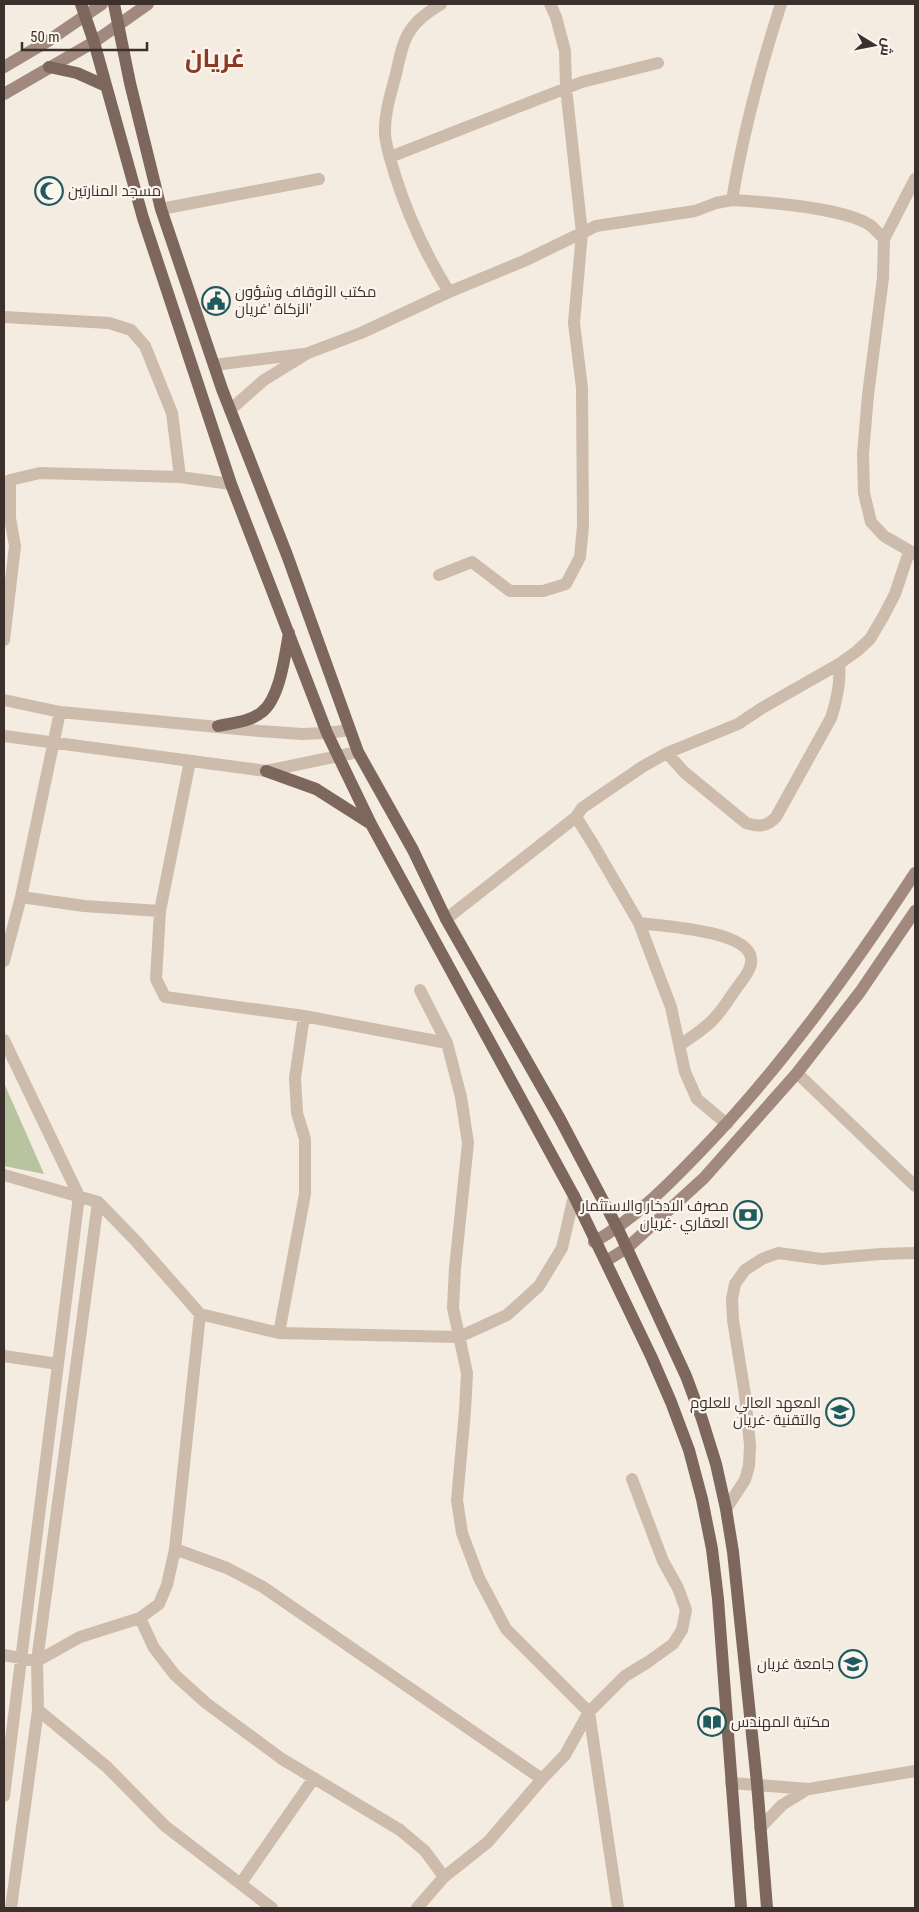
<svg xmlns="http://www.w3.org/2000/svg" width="919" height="1912" font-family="'Roboto Condensed',Cairo,sans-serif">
<rect width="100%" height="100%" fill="#f4ebe1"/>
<path fill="#b8c4a0" d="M4 1083 44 1174 4 1166Z"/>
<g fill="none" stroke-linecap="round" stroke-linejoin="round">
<path stroke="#cdbbac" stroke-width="12" d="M441 4C407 24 404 37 396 74 391 93 384 114 385 134 386 148 391 161 395 175 408 216 426 255 449 292
M390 157 582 82 658 63
M732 200C766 202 843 208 870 225 875 229 880 235 884 239L883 278 868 395 863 454 864 493 871 522 884 536 915 554
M161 209 319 179
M884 239 915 179
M4 317 109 323 131 330 145 346 172 413 180 477 40 473 10 480V518L15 546 4 640
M214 365 303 354
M230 410 264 380 308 353 361 333 449 292 524 261 596 226 695 211 716 203 732 200C743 133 760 69 781 4
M180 477 231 484
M439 575 472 562 510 591H543L566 584 580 557 583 526 582 388 574 323 582 233 566 88 565 51 556 17 550 4
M4 700 60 712 260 731 302 734 327 733 350 730
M4 736 266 771 358 752
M667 753 684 772 746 823C758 827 767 827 776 817L831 718C837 700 841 683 839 664
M190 761 160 911 156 979 165 997 304 1016 447 1043
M576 817 593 844 639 923 671 1007 685 1072 697 1099 727 1124
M21 897 84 906 160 911
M446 919 576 817 582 808 642 767 667 753 738 724 762 708 839 664 857 651 870 639 883 617 895 594 909 552
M639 923C661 926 747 930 751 958 753 969 742 980 736 989 730 997 725 1006 718 1014 708 1027 693 1036 680 1045
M4 961 21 897 60 712
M420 990 447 1043 461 1097 468 1143 455 1268 453 1308 467 1373 465 1411 457 1500 462 1533 479 1578 506 1629 589 1712 625 1676 648 1662 673 1644 682 1630 686 1610 678 1588 663 1561 632 1479
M4 1040 79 1196 4 1796
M797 1073 915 1186
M4 1175 98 1202 135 1240 200 1314 175 1549 167 1585 159 1604 140 1618 80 1637 37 1661 4 1655
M200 1314 279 1333 459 1337 507 1315 539 1286 562 1248 574 1196
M279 1333 305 1194V1139L297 1113 295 1078 304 1016
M4 1356 58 1364
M726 1509 745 1480 749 1466 750 1445 745 1395 733 1320 732 1299 735 1284 745 1270 762 1259 778 1253 822 1259 881 1254 915 1253
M175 1549 227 1568 263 1587 542 1779 565 1755 589 1712
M140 1618 154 1648 175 1675 206 1703 282 1759 400 1830 425 1851 444 1877
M38 1710 107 1767 165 1826 272 1908
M589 1712 618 1908
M731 1783 809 1789 915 1771
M760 1828 782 1805 808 1789
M241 1883 314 1778
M11 1908 38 1710 37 1661 98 1202
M417 1908 444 1877 488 1842 542 1779"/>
<path stroke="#a18a7d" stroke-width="12" d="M4 67 48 41 102 4
M4 94 94 42 148 4
M594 1242C634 1219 664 1189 695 1157 779 1071 850 972 915 873
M606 1261 627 1248 704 1178 797 1073 860 992 915 911"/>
<path stroke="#7d675c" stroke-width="12" d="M81 4 94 42 143 218 231 484 327 733 371 824 574 1196 651 1356 671 1402 689 1450 702 1499 712 1549 718 1599 741 1908
M114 4 130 83 161 209 222 389 287 555 358 752 413 850 446 919 560 1119 618 1229 686 1376 702 1419 716 1464 726 1509 733 1552 757 1783 767 1908
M49 67 77 73 106 86
M218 726C232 723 250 722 262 712 280 698 285 655 289 633
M266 771 316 789 371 824"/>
</g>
<defs>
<symbol id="mosque-ring" viewBox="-11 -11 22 22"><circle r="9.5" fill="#fbf5ee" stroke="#1f5a5e" stroke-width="1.5"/><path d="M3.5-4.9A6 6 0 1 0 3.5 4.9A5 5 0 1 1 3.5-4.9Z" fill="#1f5a5e"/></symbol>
<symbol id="civic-ring" viewBox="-11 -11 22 22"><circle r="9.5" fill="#fbf5ee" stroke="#1f5a5e" stroke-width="1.5"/><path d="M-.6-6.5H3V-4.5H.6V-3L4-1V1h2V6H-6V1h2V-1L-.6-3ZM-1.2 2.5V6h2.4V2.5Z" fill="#1f5a5e"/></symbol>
<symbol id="bank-ring" viewBox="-11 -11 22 22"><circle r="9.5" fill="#fbf5ee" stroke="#1f5a5e" stroke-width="1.5"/><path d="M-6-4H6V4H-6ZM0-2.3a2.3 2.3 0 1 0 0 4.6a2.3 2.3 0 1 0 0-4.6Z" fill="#1f5a5e"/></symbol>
<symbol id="university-ring" viewBox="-11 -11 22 22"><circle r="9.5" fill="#fbf5ee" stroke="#1f5a5e" stroke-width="1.5"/><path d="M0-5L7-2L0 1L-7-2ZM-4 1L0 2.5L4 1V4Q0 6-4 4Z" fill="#1f5a5e"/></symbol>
<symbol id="library-ring" viewBox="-11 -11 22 22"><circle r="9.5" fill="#fbf5ee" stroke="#1f5a5e" stroke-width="1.5"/><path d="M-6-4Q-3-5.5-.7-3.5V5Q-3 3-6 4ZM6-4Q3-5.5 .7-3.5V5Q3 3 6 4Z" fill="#1f5a5e"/></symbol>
</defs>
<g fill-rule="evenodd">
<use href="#mosque-ring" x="33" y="175" width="32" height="32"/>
<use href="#civic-ring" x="200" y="285" width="32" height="32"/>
<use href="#bank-ring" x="732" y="1199" width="32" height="32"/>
<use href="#university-ring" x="824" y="1396" width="32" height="32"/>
<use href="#university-ring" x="837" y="1648" width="32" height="32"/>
<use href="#library-ring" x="696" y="1706" width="32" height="32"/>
</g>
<g text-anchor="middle" stroke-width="4.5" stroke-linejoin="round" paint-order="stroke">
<g font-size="15" fill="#3b302b" stroke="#fbf5ee" text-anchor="start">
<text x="68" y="196">مسجد المنارتين</text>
<text x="235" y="297">مكتب الأوقاف وشؤون<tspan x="235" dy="17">الزكاة 'غريان'</tspan></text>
<text x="729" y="1211" text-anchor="end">مصرف الادخار والاستثمار<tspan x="729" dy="17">العقاري -غريان</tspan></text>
<text x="821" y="1408" text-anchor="end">المعهد العالي للعلوم<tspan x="821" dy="17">والتقنية -غريان</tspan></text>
<text x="834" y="1669" text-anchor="end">جامعة غريان</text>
<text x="731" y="1727">مكتبة المهندس</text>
</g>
<g font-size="25" font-weight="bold" fill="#8c3b22" stroke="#fbf5ee">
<text x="215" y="67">غريان</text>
</g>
</g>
<rect width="919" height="1912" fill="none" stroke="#3b302b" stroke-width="10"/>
<g transform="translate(874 45) rotate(100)" stroke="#fbf5ee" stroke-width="4" paint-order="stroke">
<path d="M0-4L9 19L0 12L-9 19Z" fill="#3b302b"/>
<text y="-8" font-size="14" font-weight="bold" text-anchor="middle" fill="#3b302b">ش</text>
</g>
<path d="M22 42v8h125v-8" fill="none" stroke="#3b302b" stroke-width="2.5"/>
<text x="30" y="42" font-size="15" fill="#3b302b" stroke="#fbf5ee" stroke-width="4" paint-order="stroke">50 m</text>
</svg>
